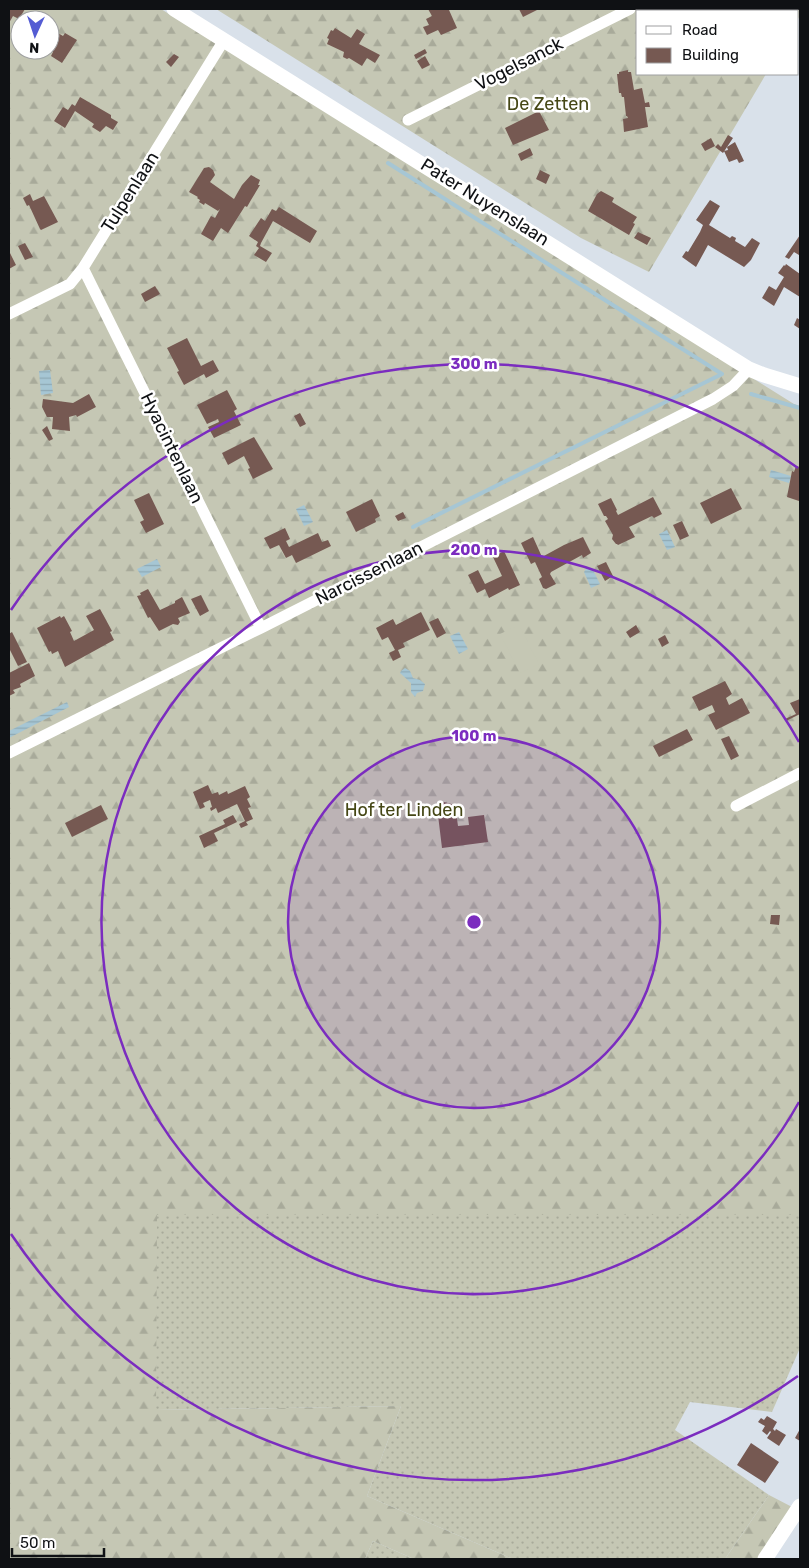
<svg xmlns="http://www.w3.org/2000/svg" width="809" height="1568" font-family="Rubik,sans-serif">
<defs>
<pattern id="grass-dots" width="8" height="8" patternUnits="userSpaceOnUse" patternTransform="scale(1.25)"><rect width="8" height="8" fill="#c5c7b4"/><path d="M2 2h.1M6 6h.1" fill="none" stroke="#a8aa9a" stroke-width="1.8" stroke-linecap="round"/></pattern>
<pattern id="forest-firs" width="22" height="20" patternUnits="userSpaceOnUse" patternTransform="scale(1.25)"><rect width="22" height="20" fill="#c5c7b4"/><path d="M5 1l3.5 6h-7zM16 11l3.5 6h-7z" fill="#a8aa9a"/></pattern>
<pattern id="water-rules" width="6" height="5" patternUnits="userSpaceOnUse" patternTransform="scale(1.25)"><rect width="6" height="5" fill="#a6c6d4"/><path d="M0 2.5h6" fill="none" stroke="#8ea9b5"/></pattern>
</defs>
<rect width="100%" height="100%" fill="#d9e1ea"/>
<path fill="url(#grass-dots)" d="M156 1215H800V1348L772 1412 690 1402 675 1430 769 1495 725 1559H513L367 1496 401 1406 156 1410Z
M373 1541 414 1559H365Z"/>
<path fill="url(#forest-firs)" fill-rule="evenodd" d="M9 9H161L794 404 800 406V1215H157L156 1410 401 1406 367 1496 513 1559H414L373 1541 365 1559H9ZM20 20H50V50H20Z
M216 9H800V15L798 19V11H638V74H766L649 272 581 238Z
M769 1495 794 1508 760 1559H725Z"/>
<path fill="#c5c7b4" d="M519 625 539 664 520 673 500 634Z"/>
<path fill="url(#water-rules)" d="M50 370 53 393 41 395 39 371Z
M771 470 791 476 789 483 769 477Z
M304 505 313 522 304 526 296 509Z
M667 530 675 547 667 550 659 534Z
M157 559 161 567 142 577 137 569Z
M587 567 592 568 600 584 591 588 584 572Z
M459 632 468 649 459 654 450 636Z
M405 668 410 671 413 678 420 680 425 684 423 691 417 693 415 697 411 692V683L400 673 401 671Z
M67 702 69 707 9 738V731Z"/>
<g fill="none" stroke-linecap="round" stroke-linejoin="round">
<path stroke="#a6c6d4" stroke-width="4" d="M388 163 722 374 413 527
M751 394 800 408"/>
</g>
<path fill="#765952" d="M10 9H25L19 19 13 16 9 23Z
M428 9H452L449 10 457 28 441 35 438 30 427 35 423 27 429 25 426 19 432 16Z
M519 9H539L523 17Z
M744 9H762V11H743Z
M50 21 56 25 53 30 63 36 65 33 77 40 62 63 51 56 53 52 50 50Z
M335 28 351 38 357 29 365 34 359 44 380 55 375 63 367 58 362 66 349 58 347 59 343 57 344 52 327 44 329 39 327 38 331 30 333 31Z
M425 49 427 53 416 59 414 55Z
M174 54 179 57 171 67 166 62Z
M425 56 430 65 422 69 417 61Z
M628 70V72H631L634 90 642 88 645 103 649 102 650 107H645L648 127 624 132 623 119 628 118 627 116H626L624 97H622L621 93H619L617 74H619V72Z
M80 97 111 115V118L118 122 113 130 106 126 100 132 92 127 94 124 75 111 65 128 54 121 63 107 68 110 72 104 75 106Z
M539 111 549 130 513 145 505 128Z
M728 135 733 138 723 153 715 147 718 144 721 147Z
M711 138 715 146 705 151 701 144Z
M735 142 744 161 739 163 737 159 729 162 724 151 728 150 727 147Z
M530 148 533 155 521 161 518 154Z
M209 167 213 170 215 175 210 182 234 199 242 185 251 175 260 180 258 185H260L251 200 247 207 245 206 228 233 221 228 213 241 201 234 211 216 215 218 220 209 218 211 205 203 204 205 199 202 200 200 197 198 198 197 189 192 204 168Z
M540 170 550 175 546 184 536 179Z
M601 191 614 198 612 202 637 217 633 223 635 224 629 235 588 211 597 194Z
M30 194 33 201 44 196 58 222 41 230 40 229 29 205 27 206 23 198Z
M710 200 720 206 709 225 730 238 732 236 736 238 735 241 745 247 752 238 760 243 751 260 744 267 708 245 696 267 682 257 686 251 688 252 700 232 703 225 696 220Z
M279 207 317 231 310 243 273 221 261 243 260 246 272 253 266 262 254 255 259 248 256 246 258 242 249 236 261 218 265 221 272 209 276 211Z
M638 232 651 238 647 245 634 238Z
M800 235V253L799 255 794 252 789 259 785 257Z
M25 243 33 257 25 260 18 246Z
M10 253 16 265 9 269V254Z
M786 264 800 274V297L784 287 774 306 762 298 769 286 776 290 784 277 778 273 784 265 785 266Z
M155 286 160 294 145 302 141 294Z
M797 318 800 320V329L794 325Z
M187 338 201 366 213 360 219 371 206 378 204 374 184 385 177 372 179 371 167 348Z
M227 390 237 409 234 411 241 425 214 438 208 427 219 422 218 419 207 424 197 405Z
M89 394 96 407 77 417 76 415 69 417 70 431 52 429 53 417H47L42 407 43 399 73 403Z
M300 413 306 424 300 427 294 416Z
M47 426 53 439 49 441 42 430Z
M254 437 273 469 253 479 248 469 250 468 244 456 228 465 222 453Z
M796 466 800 467 799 501 787 497 792 471 794 472Z
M731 488 742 509 711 524 700 503Z
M149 493 164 524 146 533 140 522 144 520 134 500Z
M653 497 662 514 654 518 652 516 629 527 635 537 618 545 617 544H616L612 539 613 535 605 521 608 519 606 516H604L598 504 611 498 617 510 616 511 618 515Z
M372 499 380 516 375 519 376 522 356 532 346 512Z
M403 512 406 518 398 521 395 516Z
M682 521 689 536 680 540 673 525Z
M285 528 290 539 286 541 289 547 318 533 322 542 328 540 331 546 296 563 292 555 286 558 279 545 270 549 264 538Z
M533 537 542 557 564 545 583 537 591 553 583 558 582 555 551 572 550 574 556 584 546 589 543 588 539 579 542 577 535 562 531 564 521 543Z
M504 551 520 585 509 590 508 588 489 598 485 589 477 593 468 575 478 570 485 584 502 576 493 557Z
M606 562 613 576 605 581 597 566Z
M148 589 160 610 175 603V601L182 597 190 613 178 618 180 622 178 625 173 624 159 631 150 617 148 618 137 596 141 595 140 593Z
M201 595 209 611 200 616 191 599Z
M100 609 112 631 110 632 114 640 65 667 58 651 52 654 51 651 49 652 37 628 60 616 61 618 64 616 72 631 70 632 74 641 94 630 86 616Z
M421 612 430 630 403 643 405 647 398 650 401 657 393 661 389 653 395 650 388 637 382 640 376 628 393 619 396 625Z
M438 618 446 633 437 638 429 622Z
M636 625 640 632 630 638 626 632Z
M12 632 27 662 18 666 9 648V634Z
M665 635 669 643 662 647 658 639Z
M29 663 35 676 20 684 21 687 13 690 15 693 9 696V673Z
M725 681 732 694 726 698 729 705 742 698 750 713 716 730 708 715 715 712 712 705 699 711 692 697Z
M800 699V714L786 721 785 719 796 714 790 703Z
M687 729 693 740 659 757 653 746Z
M729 736 739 756 731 760 721 739Z
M208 785 212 794 218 792 219 795 227 791 228 794 245 786 250 797 247 799 251 807 248 808 253 819 246 822 248 825 241 828 239 824 245 821 237 804 218 813 216 808 211 811 210 808 212 807 210 800 203 803 205 807 200 809 193 792Z
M444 802 455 805 458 826 469 825 468 817 484 815 488 842 442 848 437 807Z
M101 805 108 819 72 837 65 823Z
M233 815 237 822 214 833 218 841 204 848 199 836 225 824 223 820Z
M771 915H780L779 925 770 924Z
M767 1416 777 1422 773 1429 775 1431 776 1429 786 1435 779 1446 767 1438 771 1432 770 1431 767 1435 762 1431 765 1426 758 1422 761 1418 764 1420Z
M800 1429V1441L795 1438Z
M751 1443 779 1462 765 1483 737 1465Z"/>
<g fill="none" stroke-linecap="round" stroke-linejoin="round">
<path stroke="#fff" stroke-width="11" d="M408 120 630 9
M83 268 261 628
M9 314 70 284 83 268 224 40
M9 753 261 628 713 399 733 386 749 369
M736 806 800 773"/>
<path stroke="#fff" stroke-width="15" d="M174 9 749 369 764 375 800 386
M765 1559 800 1506"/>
</g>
<circle cx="474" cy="922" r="186" fill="#7b2cbf" fill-opacity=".12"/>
<g fill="none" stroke="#7b2cbf" stroke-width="2.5">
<circle cx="474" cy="922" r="186"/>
<path d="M799 1102A372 372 0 1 1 799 742"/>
<path d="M798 1376A558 558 0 0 1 11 1234M11 610A558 558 0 0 1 798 468"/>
</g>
<g text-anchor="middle" stroke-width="5" stroke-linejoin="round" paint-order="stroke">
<g font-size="18" fill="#0f1114" stroke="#fff">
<text transform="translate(519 64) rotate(-27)" y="6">Vogelsanck</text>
<text transform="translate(130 192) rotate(-58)" y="6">Tulpenlaan</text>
<text transform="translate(485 202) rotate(32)" y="6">Pater Nuyenslaan</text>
<text transform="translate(172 448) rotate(64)" y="6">Hyacintenlaan</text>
<text transform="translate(369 573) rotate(-27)" y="6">Narcissenlaan</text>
</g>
<g font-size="18" fill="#454715" stroke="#fff">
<text x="548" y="110">De Zetten</text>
<text x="404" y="816">Hof ter Linden</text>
</g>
</g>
<circle cx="474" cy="922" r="8" fill="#7b2cbf" stroke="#fff" stroke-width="2.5"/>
<g font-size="15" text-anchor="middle" font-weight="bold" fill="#7b2cbf" stroke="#fff" stroke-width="5" stroke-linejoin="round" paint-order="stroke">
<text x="474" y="369">300 m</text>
<text x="474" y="555">200 m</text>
<text x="474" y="741">100 m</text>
</g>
<rect width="809" height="1568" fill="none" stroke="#0f1114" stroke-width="20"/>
<rect x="636" y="10" width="162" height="65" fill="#ffffff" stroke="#9fa0a1"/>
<rect x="646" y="26" width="25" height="8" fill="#ffffff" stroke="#9fa0a1"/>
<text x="682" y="35" font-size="15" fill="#0f1114">Road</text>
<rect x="646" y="48" width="25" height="15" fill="#765952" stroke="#9fa0a1"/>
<text x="682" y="60" font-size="15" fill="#0f1114">Building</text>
<g transform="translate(35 35) rotate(183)"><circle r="24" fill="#ffffff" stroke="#9fa0a1"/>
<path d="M0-4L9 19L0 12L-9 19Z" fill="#545cd3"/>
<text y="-8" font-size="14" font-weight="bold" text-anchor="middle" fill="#0f1114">N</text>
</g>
<path d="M12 1548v8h92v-8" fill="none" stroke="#0f1114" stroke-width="2.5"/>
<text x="20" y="1548" font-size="15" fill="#0f1114" stroke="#ffffff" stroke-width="4" paint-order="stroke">50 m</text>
</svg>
